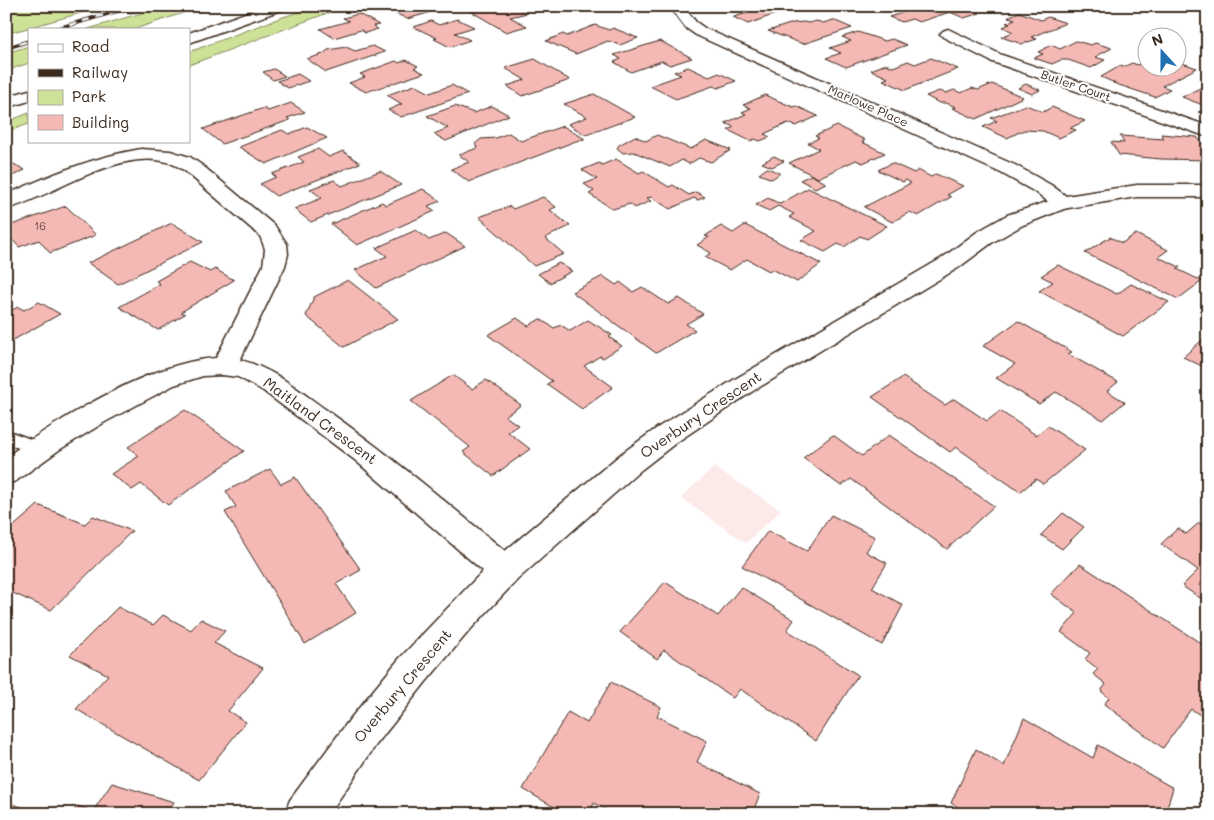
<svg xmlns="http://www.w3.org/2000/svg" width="1214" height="820" font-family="Mali,sans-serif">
<rect width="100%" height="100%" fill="#fff"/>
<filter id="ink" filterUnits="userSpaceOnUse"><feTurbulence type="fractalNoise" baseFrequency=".02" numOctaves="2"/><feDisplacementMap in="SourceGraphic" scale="10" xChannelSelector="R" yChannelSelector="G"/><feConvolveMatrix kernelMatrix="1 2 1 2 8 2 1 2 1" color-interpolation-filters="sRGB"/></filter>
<g filter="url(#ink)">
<path fill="#fceae9" d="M714 467 781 510 746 543 681 498Z"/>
<path fill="#cde297" stroke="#84865a" d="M6 6H106L6 34Z
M165 6H204L135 29H88Z
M317 6H346L189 65V52L280 18Z
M29 46V63L6 71V53Z
M29 113V124L6 132V122Z"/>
<path fill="#f4b8b5" stroke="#3b2a1e" d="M462 6H514L527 13 510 17 527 26 506 32Z
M726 6H794L795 7 748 24 733 17 748 13 743 11 739 12Z
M924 6H964L980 13 964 18 950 12 919 22 912 19 902 22 889 17Z
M416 7 428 13 407 19 395 13Z
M1019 12 1041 20 1048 17 1066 23 1031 37 1037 39 1022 44 1001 37 1013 32 1003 27 1010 24 1006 23 1015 19 1008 17Z
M359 14 379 25 373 26 378 29 365 33 361 30 334 38 320 29 349 21 343 18Z
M457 19 474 27 455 33 470 40 450 47 434 39 437 38 414 27 431 21 439 25Z
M833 20 852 28 803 44 768 31 793 23 804 22 808 23 817 21 823 23Z
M595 25 609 30 613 28 638 38 620 45 608 41 576 54 546 41 563 34 567 36Z
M858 32 885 41 892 39 907 45 846 67 826 58 841 53 830 48 851 41 842 37Z
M660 41 692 58 670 65 662 61 631 72 614 62 621 59 614 55Z
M1076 41 1091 45 1095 43 1112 48 1095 57 1105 60 1091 68 1068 60H1061L1052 64 1034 58 1043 54 1038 52 1051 45 1060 49Z
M373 46 385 52 326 72 307 59 323 54 328 50 346 47 355 51Z
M931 58 958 69 905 90 883 80 888 78 871 70 886 64 893 67 908 61 915 64Z
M535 59 570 80 522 96 507 86 525 80 505 68Z
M406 60 418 66 414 68 424 73 366 92 349 83 365 77 360 74 396 61 399 63Z
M1146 61V68H1176V61L1197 68 1162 86 1170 89 1155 97 1113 83H1115L1101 77 1120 66 1123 67 1132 63 1138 65Z
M688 67 709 77 719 73 736 81 718 88 713 86 676 99 650 86 681 75 674 72Z
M274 69 285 76 273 80 263 72Z
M298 74 309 81 288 88 277 81Z
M992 84 1023 97 976 119 952 108 956 107 946 103H939L926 96 939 91 946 93 954 90 961 93 972 88 978 90Z
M1026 84 1040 90 1032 94 1018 88Z
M1208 84V116L1198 112 1208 107 1182 97Z
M415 85 430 93 452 85 468 94 401 117 388 110 402 104 387 95Z
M594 94 635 117 586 135 568 124 587 117 564 104Z
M765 95 793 107 796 106 818 116 796 126 788 123 764 134 770 137 760 141 755 139 750 141 728 130 734 127 725 123 746 114 742 112 751 108 743 105Z
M291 103 305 112 287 118 290 120 222 144 203 129 264 108 268 111Z
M1026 105 1043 112 1052 107 1085 121 1070 128 1076 130 1059 138 1043 131 1024 130 1007 138 983 127 997 121 991 118Z
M455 106 474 113 492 106 509 115 446 141 434 134 448 128 427 116Z
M563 126 585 139 576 141 469 182 451 169 469 162 459 155 477 148 475 144 481 139 496 138 509 133 521 141Z
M837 126 865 140 862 142 885 153 863 163 856 160 818 178 789 163 819 149 808 143 819 138 815 136Z
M307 127 327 138 266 164 239 147 282 130 289 134Z
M1161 134 1197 137 1203 144 1208 145V160L1161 159 1119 155 1111 142 1124 143 1120 136 1164 139Z
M657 135 691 149 706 140 731 150 711 162 699 158 689 164 682 160 670 167 634 152 623 153 617 148 619 145 635 136 646 141Z
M318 149 329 157 343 151 360 163 276 196 260 184 276 177 272 174 304 162 298 157Z
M774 156 784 161 772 167 762 163Z
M616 159 639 173 643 171 669 187 673 185 689 195 696 192 705 197 698 200 694 198 670 209 651 197 647 198 651 201 635 208 630 204 613 209 589 194 594 191 584 184 597 179 582 170 599 163 602 165Z
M6 160 25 170 6 179Z
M892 163 914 173 918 170 931 177 936 174 963 186 947 195 951 197 918 216 910 212 892 222 864 207 911 183 906 180 903 182 878 170Z
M767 168 780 173 772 179 759 174Z
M380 171 401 185 311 222 294 209 322 198 310 189 334 180 342 186Z
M811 175 826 183 815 188 800 180Z
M808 188 887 226 867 239 860 236 844 247 838 244 825 252 801 240 816 231 789 217 794 214 778 206 769 211 756 205 768 198 780 204Z
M423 189 440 201 428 206 435 211 357 245 331 224 382 202 386 205Z
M543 197 556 207 550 210 570 226 545 238 564 254 534 266 479 217 510 206 513 209Z
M66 206 96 235 50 253 39 240 19 247 6 233V227Z
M172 223 203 242 118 284 88 263Z
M745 225 821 264 797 282 772 269 769 271 747 259 730 270 705 257 711 253 697 245 709 237 705 236 721 226 733 233Z
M416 230 429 240 446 233 465 246 376 288 355 270 387 256 376 248Z
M1136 234 1168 250 1158 257 1180 267 1177 269 1202 281 1178 299 1085 253 1110 237 1122 243Z
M190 262 210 272 215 269 234 280 181 312 185 314 158 330 119 307 160 284 156 281Z
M559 263 572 271 550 283 538 274Z
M1058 265 1117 294 1131 284 1169 302 1123 336 1039 291 1053 282 1041 276Z
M603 276 616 285 620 282 633 292 642 287 668 304 679 298 703 314 686 324 695 330 656 353 572 292Z
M348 280 398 319 344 347 306 316 314 297Z
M39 302 60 314 6 344V313L18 307 24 310Z
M517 318 528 326 540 319 554 328 561 325 570 331 588 320 612 335 609 337 622 346 603 358 600 356 584 366 613 387 582 409 547 384 552 381 488 335Z
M1018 321 1072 352 1068 354 1118 382 1107 391 1125 402 1103 420 1056 392 1039 404 996 378 1015 364 983 346Z
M1208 335V369L1183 357Z
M453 375 472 389 486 380 521 405 505 416 518 425 508 432 530 449 493 476 463 452 470 447 411 401Z
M903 377 945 405 954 399 987 421 1000 411 1036 435 1048 426 1085 450 1043 484 1036 479 1020 492 956 447 950 452 872 397Z
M185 410 244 451 168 505 141 484 132 490 111 474 139 456 128 447Z
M833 435 862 456 889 435 994 506 947 549 851 479 841 486 803 458Z
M270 469 281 484 295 477 361 570 336 584 356 613 305 644 225 512 236 507 226 491Z
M38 505 85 524 93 516 132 531 51 610 6 590V533Z
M1063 513 1084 527 1062 549 1041 535Z
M831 515 875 537 866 552 887 563 872 588 903 605 882 645 742 566 768 531 807 551Z
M1199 523 1208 528V603L1182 586 1198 570 1161 544 1178 528 1186 534Z
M1080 564 1208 648V720L1191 709 1163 748 1104 704 1109 698 1101 691 1106 684 1093 674 1098 669 1085 659 1090 653 1061 632 1077 613 1051 594Z
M665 582 718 616 741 587 794 620 787 630 858 675 816 741 740 689 733 698 664 650 657 659 620 632Z
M118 607 153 625 163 615 191 630 201 619 225 631 214 643 263 668 228 711 246 722 199 780 76 709 108 675 70 655Z
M611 682 661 707 657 716 707 741 697 762 760 794 752 814H613L594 803 589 814H566L523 789 568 712 587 723Z
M1024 718 1093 758 1098 745 1173 788 1165 814H969L951 803 976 749 1004 766Z
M112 783 174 802 167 814H72L77 806 93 811Z
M6 802 43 814H6Z"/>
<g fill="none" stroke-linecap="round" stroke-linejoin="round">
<defs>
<path id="service" d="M6 430 44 444 47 449 44 454 38 456 6 443Z"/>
<path id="minor" d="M1198 6H1208V11L1200 9Z
M948 29 1002 55 1208 126V137L990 61 943 37 940 34 943 31Z
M141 149 170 151 190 157 203 166 275 226 287 244 288 254 285 266 240 360C273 368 298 390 325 409 388 453 446 502 505 551L621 454 657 428 735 379 942 258 977 232 1007 215 1062 197 1069 199 1072 203 1069 207 1023 225 993 242 958 268 753 391 677 442 641 470 517 580 469 631 425 683 376 745 329 814H284L290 800 350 719 399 659 483 571 356 461 262 390 238 377 222 375 203 376 174 385 105 422 59 450 16 481 6 484V457C60 419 150 362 216 358L263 266 265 249 260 236 185 171C135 134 55 197 6 209V195C50 175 93 157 141 149Z"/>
<path id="tertiary" d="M673 6H687L686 10 696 22 706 29 1015 165 1051 185 1066 196 1137 185H1208V197H1137L1062 209 1055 207 1037 193 1001 173 696 35 686 28 672 10Z"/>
<path id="trunk" d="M265 6H286L284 9 189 43V33Z
M29 90V101L6 108V97Z"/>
</defs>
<use href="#service" stroke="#3b2a1e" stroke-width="3"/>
<use href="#minor" stroke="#3b2a1e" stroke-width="3"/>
<use href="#tertiary" stroke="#3b2a1e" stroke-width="3"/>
<use href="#trunk" stroke="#3b2a1e" stroke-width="3"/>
<use href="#service" fill="#fff" fill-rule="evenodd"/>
<use href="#minor" fill="#fff" fill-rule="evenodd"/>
<use href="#tertiary" fill="#fff" fill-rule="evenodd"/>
<use href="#trunk" fill="#fff" fill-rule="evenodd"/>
<defs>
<path id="rail" d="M129 12 149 6
M56 29 134 6
M6 48 29 41"/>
</defs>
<use href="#rail" stroke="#3b2a1e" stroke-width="4"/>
<use href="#rail" stroke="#fff" stroke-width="2.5" stroke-dasharray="7" stroke-linecap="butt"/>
</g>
</g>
<g text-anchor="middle" stroke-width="4" stroke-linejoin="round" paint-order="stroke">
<g font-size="11" fill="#694e44">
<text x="40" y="230">16</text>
</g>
<g font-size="12" fill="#3b2a1e" stroke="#fff">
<text transform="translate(1076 86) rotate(19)" y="4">Butler Court</text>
<text transform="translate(868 106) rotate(24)" y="4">Marlowe Place</text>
</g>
<g font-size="15" fill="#3b2a1e" stroke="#fff">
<text transform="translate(701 415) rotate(-34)" y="5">Overbury Crescent</text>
<text transform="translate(320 421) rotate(36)" y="5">Maitland Crescent</text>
<text transform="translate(403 686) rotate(-50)" y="5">Overbury Crescent</text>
</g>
</g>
<rect width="1214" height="820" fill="none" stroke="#fff" stroke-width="25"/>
<rect x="12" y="12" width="1189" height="795" fill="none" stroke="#3b2a1e" stroke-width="2" filter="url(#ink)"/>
<rect x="28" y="28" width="162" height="115" fill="#ffffff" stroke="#b1aaa5"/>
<rect x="38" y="44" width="25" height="8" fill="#ffffff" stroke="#b1aaa5"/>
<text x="72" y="52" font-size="15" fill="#3b2a1e">Road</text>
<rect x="38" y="69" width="25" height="8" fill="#3b2a1e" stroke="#b1aaa5"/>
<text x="72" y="78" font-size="15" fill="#3b2a1e">Railway</text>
<rect x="38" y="90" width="25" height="15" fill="#cde297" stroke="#b1aaa5"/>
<text x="72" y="102" font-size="15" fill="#3b2a1e">Park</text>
<rect x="38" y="115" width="25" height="15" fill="#f4b8b5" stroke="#b1aaa5"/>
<text x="72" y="128" font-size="15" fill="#3b2a1e">Building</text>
<g transform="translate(1162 52) rotate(339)"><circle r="24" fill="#ffffff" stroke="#b1aaa5"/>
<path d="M0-4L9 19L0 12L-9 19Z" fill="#1f6fb2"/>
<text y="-8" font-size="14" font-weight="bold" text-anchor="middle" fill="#3b2a1e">N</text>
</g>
</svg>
